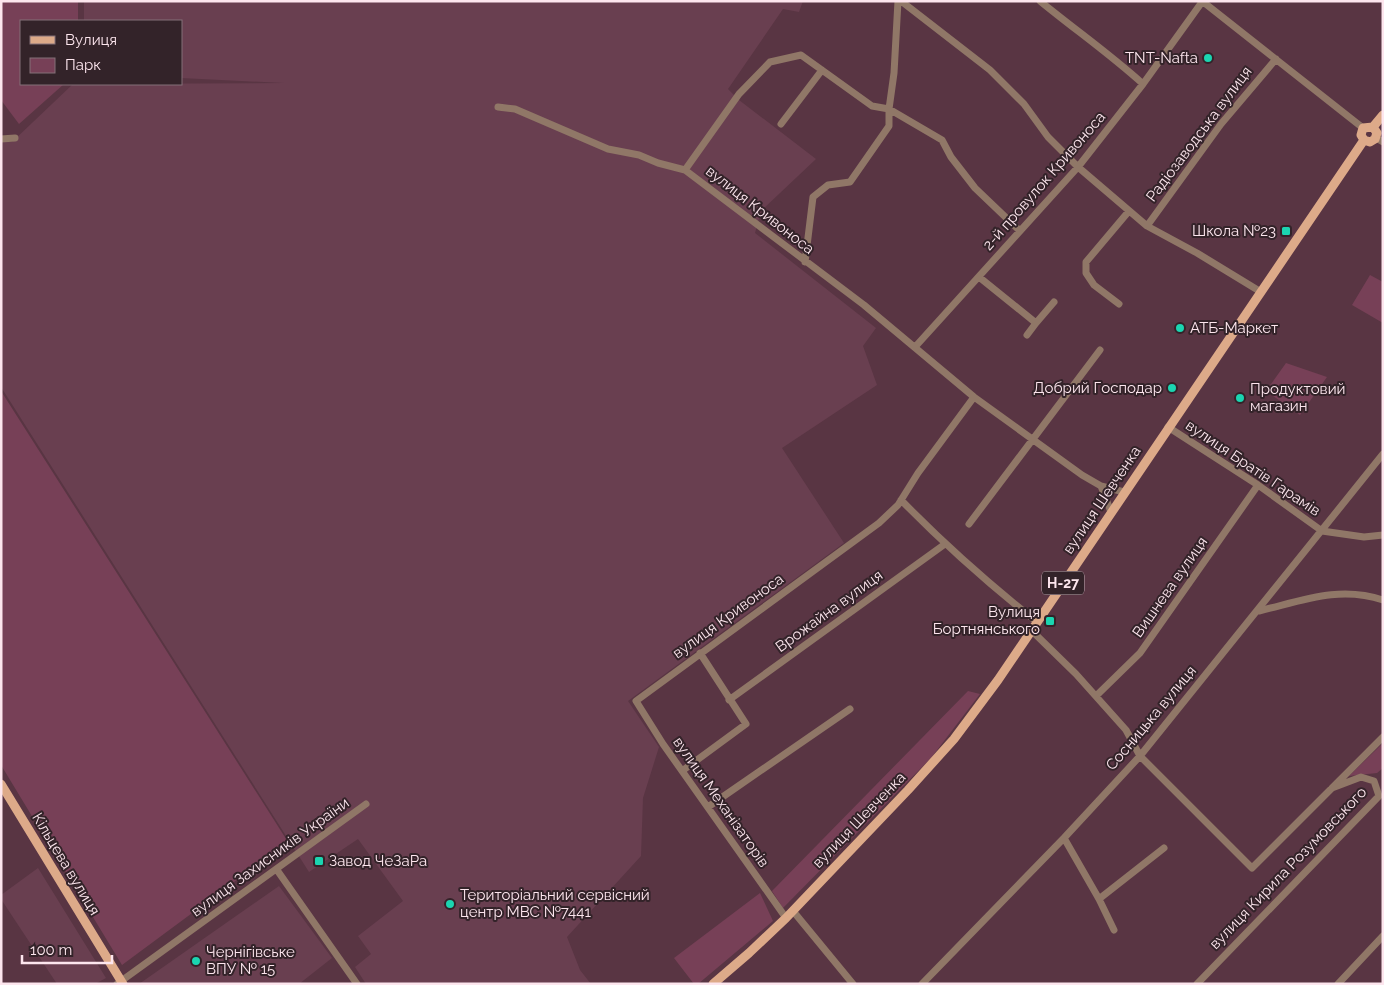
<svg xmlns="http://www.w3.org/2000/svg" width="1384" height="985" font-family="Raleway,sans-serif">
<rect width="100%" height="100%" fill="#593543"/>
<path fill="#693f50" d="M84 1H803L799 12 783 9 728 89 739 100 816 159 761 211 755 233 876 328 863 346 877 385 782 448 844 543 628 701 659 747 643 798 641 856 567 937 580 970 591 984H366L355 967 371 954 358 936 403 901 358 839 309 872 1 387V142H12L73 84 284 83 181 78V21H84Z
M38 868 106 978 95 984H57L1 899V895Z
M279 886 332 958 299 984H139Z"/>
<path fill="#774057" d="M1 1H78V21H21V84H64L19 124 1 100Z
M1370 275 1383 282V323L1352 305Z
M1286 363 1327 377 1300 415 1266 391Z
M1 391 288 842 122 965 1 765Z
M968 691 980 694 931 758 783 908 772 891Z
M1383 743V768L1377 773 1349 776Z
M760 893 773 921 698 984H694L674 958Z"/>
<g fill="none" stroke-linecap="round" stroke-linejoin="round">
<path stroke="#907767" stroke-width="7" d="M901 1 990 70 1024 104 1048 137 1078 167 1147 226 1197 253 1261 292
M1040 1C1074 29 1110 54 1143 84
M1202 1 1363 128
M498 107 515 109 608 149 639 155 658 163 685 170 864 305 974 397 1082 475 1101 486 1124 492
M781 124 822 70
M1376 138 1383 142
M1 139 15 138
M685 170 739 94 770 62 801 55 872 106 889 109 942 140 951 157 975 188 1020 231
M1147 226 1221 124 1276 59
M805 262 813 197 828 185 850 182 889 126V109L894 73 898 1
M979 277 1036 323 1054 302
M1119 304 1094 285 1086 273V262L1129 211
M1027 335 1036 323
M915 347 1078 167 1143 84 1202 2
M1168 427 1258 485 1322 531 1364 537 1383 535
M1101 486 1111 512
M901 500C944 544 989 584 1037 622
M969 524 1100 350
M1259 611C1301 601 1339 585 1383 600
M1031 630 1076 674 1126 730 1140 756 1252 868 1383 737
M1096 696 1140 653 1258 485
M729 700 945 544
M682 771 746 724 700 653
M708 807 850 709
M1064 838 1099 899 1114 930
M277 870 357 984
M1099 899 1164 848
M793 911 853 984
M786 918 663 744 636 701 879 523 898 505 918 473 974 397
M117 984 366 804
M922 984 1064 838 1140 756 1383 454
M1197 984 1379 796 1374 781 1361 777 1332 788
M1338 984 1383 936"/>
<path stroke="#ddaa89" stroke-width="9" d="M1373 127 1383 115
M1364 140 1370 142 1375 139 1377 133 1373 127
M1364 140 1361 135 1363 128 1373 127
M1 784 123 984
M713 984 749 953 786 918 908 790 954 739 998 680 1364 140"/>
</g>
<g fill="#1bd5b1" stroke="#332329" stroke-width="2">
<circle cx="1208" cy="58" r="5"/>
<rect x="1281" y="226" width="10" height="10" rx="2.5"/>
<circle cx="1180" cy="328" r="5"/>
<circle cx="1172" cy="388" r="5"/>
<circle cx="1240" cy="398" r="5"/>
<rect x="1045" y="616" width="10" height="10" rx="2.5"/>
<rect x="314" y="856" width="10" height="10" rx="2.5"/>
<circle cx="450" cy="904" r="5"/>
<circle cx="196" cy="961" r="5"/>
</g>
<g text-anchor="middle" stroke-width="4" stroke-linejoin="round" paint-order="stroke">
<rect fill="#332329" stroke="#c0acb3" stroke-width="1" x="1042" y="571.5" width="42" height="23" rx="4"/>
<g font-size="14" font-weight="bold" fill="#fde6ee">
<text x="1063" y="588">Н-27</text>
</g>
<g font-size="15" fill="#fde6ee" stroke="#332329" text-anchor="start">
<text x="1198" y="63" text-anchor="end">TNT-Nafta</text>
<text x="1276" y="236" text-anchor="end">Школа №23</text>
<text x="1190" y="333">АТБ-Маркет</text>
<text x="1162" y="393" text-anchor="end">Добрий Господар</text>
<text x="1250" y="394">Продуктовий<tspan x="1250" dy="17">магазин</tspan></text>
<text x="1040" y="617" text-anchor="end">Вулиця<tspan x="1040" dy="17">Бортнянського</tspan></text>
<text x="329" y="866">Завод ЧеЗаРа</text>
<text x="460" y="900">Територіальний сервісний<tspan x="460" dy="17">центр МВС №7441</tspan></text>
<text x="206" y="957">Чернігівське<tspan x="206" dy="17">ВПУ № 15</tspan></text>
</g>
<g font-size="15" fill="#fde6ee" stroke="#332329">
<text transform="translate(1199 134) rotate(-53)" y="5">Радіозаводська вулиця</text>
<text transform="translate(1044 181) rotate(-49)" y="5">2-й провулок Кривоноса</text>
<text transform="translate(760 210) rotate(38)" y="5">вулиця Кривоноса</text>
<text transform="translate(1253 468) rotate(34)" y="5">вулиця Братів Гарамів</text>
<text transform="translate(1102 500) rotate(-56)" y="5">вулиця Шевченка</text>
<text transform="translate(1170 587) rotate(-55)" y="5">Вишнева вулиця</text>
<text transform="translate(829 611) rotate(-36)" y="5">Врожайна вулиця</text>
<text transform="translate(728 616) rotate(-36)" y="5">вулиця Кривоноса</text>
<text transform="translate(1151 718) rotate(-50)" y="5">Сосницька вулиця</text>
<text transform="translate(721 802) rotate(55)" y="5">вулиця Механізаторів</text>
<text transform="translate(859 820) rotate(-46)" y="5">вулиця Шевченка</text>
<text transform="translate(270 857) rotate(-36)" y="5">вулиця Захисників України</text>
<text transform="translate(66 864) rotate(59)" y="5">Кільцева вулиця</text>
<text transform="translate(1288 868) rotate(-46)" y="5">вулиця Кирила Розумовського</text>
</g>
</g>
<rect width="1384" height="985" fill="none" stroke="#fde6ee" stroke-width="5"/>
<rect x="20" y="20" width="162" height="65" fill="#332329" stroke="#847178"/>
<rect x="30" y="36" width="25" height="8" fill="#ddaa89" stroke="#847178"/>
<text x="65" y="45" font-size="15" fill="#fde6ee">Вулиця</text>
<rect x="30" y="58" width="25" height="15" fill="#774057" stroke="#847178"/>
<text x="65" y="70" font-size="15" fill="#fde6ee">Парк</text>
<path d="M22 955v8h90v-8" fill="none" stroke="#fde6ee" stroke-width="2.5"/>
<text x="30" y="955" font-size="15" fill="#fde6ee" stroke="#332329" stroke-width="4" paint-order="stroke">100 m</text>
</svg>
